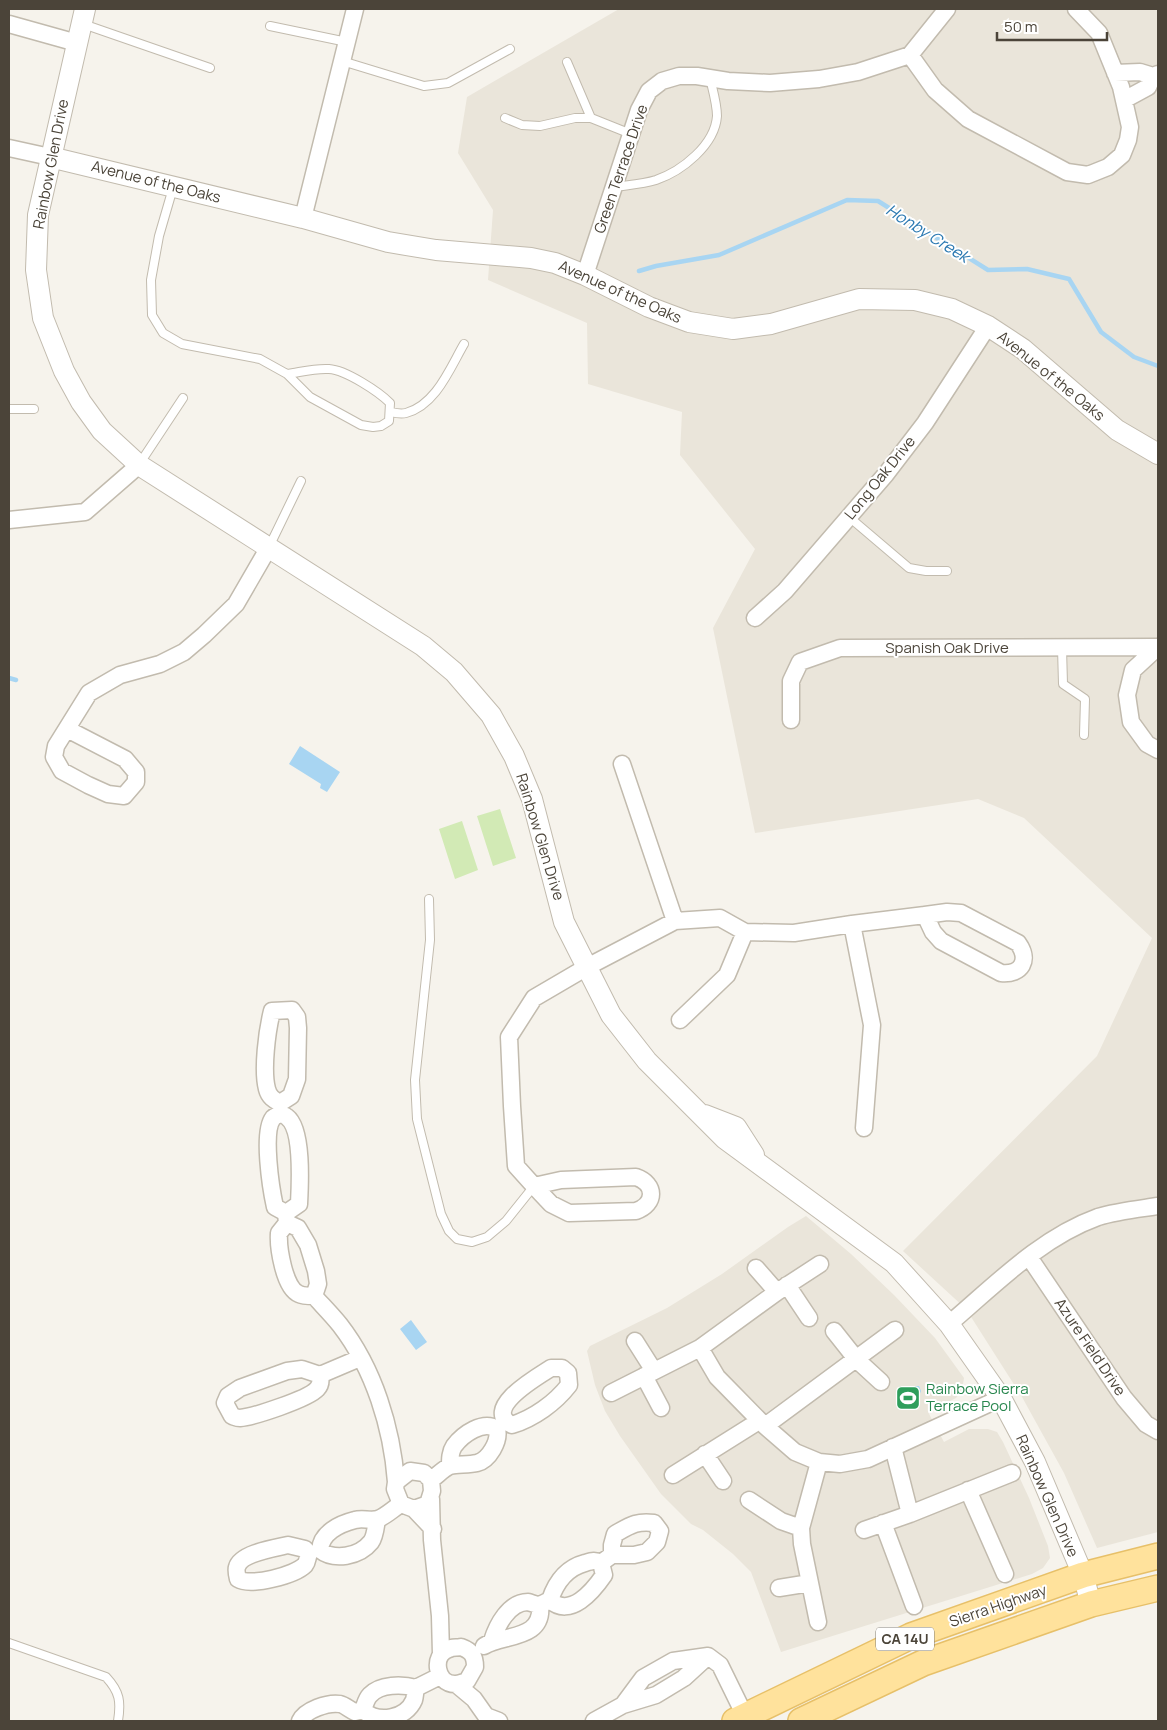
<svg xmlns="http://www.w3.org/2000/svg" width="1167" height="1730" font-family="Manrope,sans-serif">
<rect width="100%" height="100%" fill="#f6f3ec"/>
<path fill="#eae5da" d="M619 9H1158V1532L1097 1548 1064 1473 1022 1397 966 1309 903 1251 1097 1056 1152 938 1024 818 978 799 755 833 713 628 755 549 680 455 682 412 588 384 587 323 488 280 493 210 458 153 467 97Z
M806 1216 851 1254 894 1295 935 1338 951 1360 964 1378 962 1390 956 1398 928 1412 944 1442 969 1429H988L997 1432 1003 1442 1029 1498 1048 1546 1050 1558 1043 1568 1032 1574 781 1652 751 1572 733 1554 703 1530 691 1524 661 1494 620 1436 605 1411 595 1385 587 1351 590 1346 667 1308 722 1274 788 1227Z"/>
<path fill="#d2eab5" d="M500 809 516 858 493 866 477 816Z
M462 821 478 870 455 879 439 829Z"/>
<path fill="#a8d5f2" d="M300 746 340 772 327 792 320 788 321 784 289 764Z
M411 1320 427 1342 416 1350 400 1329Z
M916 1386H919L921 1391C918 1401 909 1410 898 1407L896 1403C898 1393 907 1388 916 1386Z"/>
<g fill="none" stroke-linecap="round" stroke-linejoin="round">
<path stroke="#a8d5f2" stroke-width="4.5" d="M639 271 656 266 719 255 847 200 878 201 988 270 1027 269 1069 279 1101 332 1134 357 1158 366
M9 678 16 680"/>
<defs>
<path id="service" d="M83 24 210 68
M270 26 347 42
M342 61 424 86 448 83 510 49
M567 62 591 118
M505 118 522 125 540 126 575 118H591L631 134
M615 187C628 185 643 184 656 180 682 171 715 145 717 116 717 104 713 91 710 78
M173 188 159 236 151 280 152 315 163 333 182 344 260 359 287 374 310 397 361 425 373 427 381 426 389 421 390 403C379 392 346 370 329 369 315 368 301 372 287 374
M9 409H34
M391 412C395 413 402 414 406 413 436 405 450 368 464 344
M140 463 183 398
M849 517 909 568 926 571H947
M269 547 301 481
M1062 648 1063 684 1085 699 1084 735
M429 899 430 940 415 1080 417 1119 441 1214 449 1231 457 1239 472 1242 487 1237 506 1221 534 1186
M9 1643 106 1677C120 1692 121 1702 118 1721"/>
<path id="minor" d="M947 9 910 55 935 90 968 119 1067 172 1088 175 1108 167 1122 155 1128 140 1130 127 1121 87 1099 33 1076 9
M9 24 77 43
M1115 73 1140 72 1153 76 1158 74
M1124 100 1148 87 1153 76
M9 148 50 157
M303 218 355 9
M585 275 639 110 649 91 662 81 679 76H697L728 81 770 83 819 79 858 72 910 55
M9 520 85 512 139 465
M755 618 785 591 886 474 925 423 988 326
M1158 647 1133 670 1127 695 1131 722 1147 744 1158 750
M791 720V681L800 662 840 648 1156 647
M67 729 125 759 136 772V782L124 796 108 794 88 785 62 771 54 757 56 746 89 693 120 675 160 664 184 652 204 635 236 604 269 547
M622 764 675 921
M947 912 961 913 1018 943C1030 960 1022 975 1001 973L941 941 933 932 925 915Z
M852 924 872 1025 864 1128
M292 1010 297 1017 298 1028 297 1079 291 1096 280 1103C274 1100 269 1097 267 1089 262 1070 267 1031 272 1011Z
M680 1020 727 975 745 932
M280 1114C282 1115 285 1115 287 1117 303 1129 300 1185 299 1204L286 1213
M280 1114C278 1115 275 1116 273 1118 262 1132 271 1189 275 1207L286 1213
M636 1177C656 1184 656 1204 636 1211L569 1213 551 1204 534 1186 561 1180Z
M534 1186 516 1166 512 1106 509 1037 534 998 587 967 675 921 720 918 745 932 794 933 852 924 925 915
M286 1213 287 1223 279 1233C278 1247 284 1288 299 1294 303 1296 310 1296 314 1296 323 1306 332 1315 340 1325 374 1369 392 1428 396 1482
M287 1223 298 1228 308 1245 316 1271 318 1284 314 1296
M1029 1257 1124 1398 1146 1424 1158 1431
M756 1268 777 1292
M787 1285 809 1318
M949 1324C995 1285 1040 1238 1098 1217 1117 1211 1138 1209 1158 1206
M834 1331 857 1360 881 1382
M635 1341 654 1371
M700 1348 717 1377 765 1426 795 1452 819 1462 840 1464 868 1459 1001 1398
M551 1368H562L568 1373 569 1385C555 1403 534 1418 512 1425 481 1409 537 1377 551 1368Z
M320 1375C321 1380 321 1385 317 1389 308 1399 253 1417 240 1418 237 1418 235 1417 232 1416L225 1403 228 1396 240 1388 287 1371 302 1369 320 1375 360 1358
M644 1376 661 1408
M611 1393 700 1348 777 1292 820 1264
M765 1426 895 1330
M893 1447 910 1514
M705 1454 723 1481
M450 1466C450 1459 450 1452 454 1446 463 1434 483 1420 497 1429
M673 1475 759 1421
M431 1480C437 1476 444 1468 450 1466 455 1464 469 1465 477 1463 489 1460 500 1441 497 1429
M968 1490 1005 1574
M431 1499 432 1540 440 1616 441 1654
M749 1500 781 1521 801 1528
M414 1509 428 1504 432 1491 431 1480 424 1473 410 1471 396 1482 395 1489 401 1504 414 1509 433 1529
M883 1523 914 1606
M864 1530 910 1514 1012 1473
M288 1545 305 1549 309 1554C307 1558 308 1561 305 1565 295 1575 251 1587 238 1579 237 1575 236 1570 237 1567 241 1553 275 1548 288 1545Z
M320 1550C321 1533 339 1524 355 1520 362 1518 371 1521 378 1519 386 1516 394 1508 401 1504
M320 1550C334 1561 359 1557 371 1542 375 1537 376 1526 377 1519
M601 1563 612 1555H634L647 1552 657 1542 660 1531 654 1523C636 1521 631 1525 615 1534L612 1545V1555
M779 1588 810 1583
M550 1600C570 1619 593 1591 604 1575L601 1563
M818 1622 802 1544 801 1528 819 1462
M492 1641C497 1625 509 1602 528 1602 532 1603 536 1605 540 1605L550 1600C556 1582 566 1568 585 1563 592 1561 595 1560 601 1563
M484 1646C504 1634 544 1640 540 1605
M461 1647C472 1651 475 1656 475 1667L467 1681C463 1682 459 1684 455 1684 436 1684 431 1655 449 1649 452 1647 457 1648 461 1647Z
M708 1656 720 1665 745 1716
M456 1684 474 1699 486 1716 499 1721
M363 1710C365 1705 366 1699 370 1695 380 1684 402 1684 416 1688L440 1676
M363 1710C378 1724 406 1719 414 1700 415 1697 415 1692 416 1688
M300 1721C305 1710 328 1702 340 1704 345 1705 350 1710 355 1712L363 1710
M594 1721 623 1705 656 1695 684 1678 708 1656 673 1661 643 1678 623 1705"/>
<path id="tertiary" d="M85 9 38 215 36 270 43 318 64 371 81 402 102 431 139 465 423 646 454 672 491 715 514 756 532 799 564 922 611 1015 647 1061 725 1139 894 1263 949 1324 1001 1398 1035 1462 1083 1575 1091 1604
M50 157 303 218 388 242 436 250 531 258 555 263 585 275 649 307 689 322 733 329 771 324 859 299 915 300 952 309 988 326 1023 349 1117 430 1158 454
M705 1115 736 1127 754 1155"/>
<path id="primary" d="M735 1721 911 1636 1083 1575 1158 1556
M801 1721 923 1663 1091 1604 1158 1588"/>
</defs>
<use href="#service" stroke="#c2bbae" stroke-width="10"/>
<use href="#minor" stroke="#c2bbae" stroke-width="19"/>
<use href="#tertiary" stroke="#c2bbae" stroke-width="22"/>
<use href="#primary" stroke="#e7c069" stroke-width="28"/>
<use href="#service" stroke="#fff" stroke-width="8"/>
<use href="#minor" stroke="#fff" stroke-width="16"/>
<use href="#tertiary" stroke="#fff" stroke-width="20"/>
<use href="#primary" stroke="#ffe29c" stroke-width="25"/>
</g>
<defs>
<symbol id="stadium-square" viewBox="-11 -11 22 22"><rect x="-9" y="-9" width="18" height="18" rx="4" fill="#2e9e5b" stroke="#fff"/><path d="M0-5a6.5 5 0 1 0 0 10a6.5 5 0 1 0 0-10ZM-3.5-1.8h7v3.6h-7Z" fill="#fff"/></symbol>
</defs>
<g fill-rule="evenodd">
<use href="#stadium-square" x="894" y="1384" width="28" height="28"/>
</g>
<g text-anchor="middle" stroke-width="4" stroke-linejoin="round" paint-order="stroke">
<rect fill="#fff" stroke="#817c74" stroke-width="1" x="876" y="1627.5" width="58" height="23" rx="4"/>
<g font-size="14" font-weight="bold" fill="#4b4439">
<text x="905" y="1644">CA 14U</text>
</g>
<g font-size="15" fill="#4b4439" stroke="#fff">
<text transform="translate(51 164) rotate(-79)" y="5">Rainbow Glen Drive</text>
<text transform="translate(621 169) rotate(-71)" y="5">Green Terrace Drive</text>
<text transform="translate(156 182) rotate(14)" y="5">Avenue of the Oaks</text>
<text transform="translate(620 292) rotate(24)" y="5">Avenue of the Oaks</text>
<text transform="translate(1051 376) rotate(39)" y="5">Avenue of the Oaks</text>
<text transform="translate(880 478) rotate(-51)" y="5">Long Oak Drive</text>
<text x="947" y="653">Spanish Oak Drive</text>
<text transform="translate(540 837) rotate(73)" y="5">Rainbow Glen Drive</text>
<text transform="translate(1090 1347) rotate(56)" y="5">Azure Field Drive</text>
<text transform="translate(1047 1496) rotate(66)" y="5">Rainbow Glen Drive</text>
<text transform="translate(998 1606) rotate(-19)" y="5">Sierra Highway</text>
</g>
<g font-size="15" fill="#27864d" stroke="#fff" text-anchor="start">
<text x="926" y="1394">Rainbow Sierra<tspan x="926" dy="17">Terrace Pool</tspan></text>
</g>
<g font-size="16" font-style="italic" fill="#2d7ab2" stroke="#fff">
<text transform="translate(928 233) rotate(32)" y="6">Honby Creek</text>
</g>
</g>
<rect width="1167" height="1730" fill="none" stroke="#4b4439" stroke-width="20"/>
<path d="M997 32v8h110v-8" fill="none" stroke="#4b4439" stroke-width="2.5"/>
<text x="1004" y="32" font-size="15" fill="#4b4439" stroke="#ffffff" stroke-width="4" paint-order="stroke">50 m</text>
</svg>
